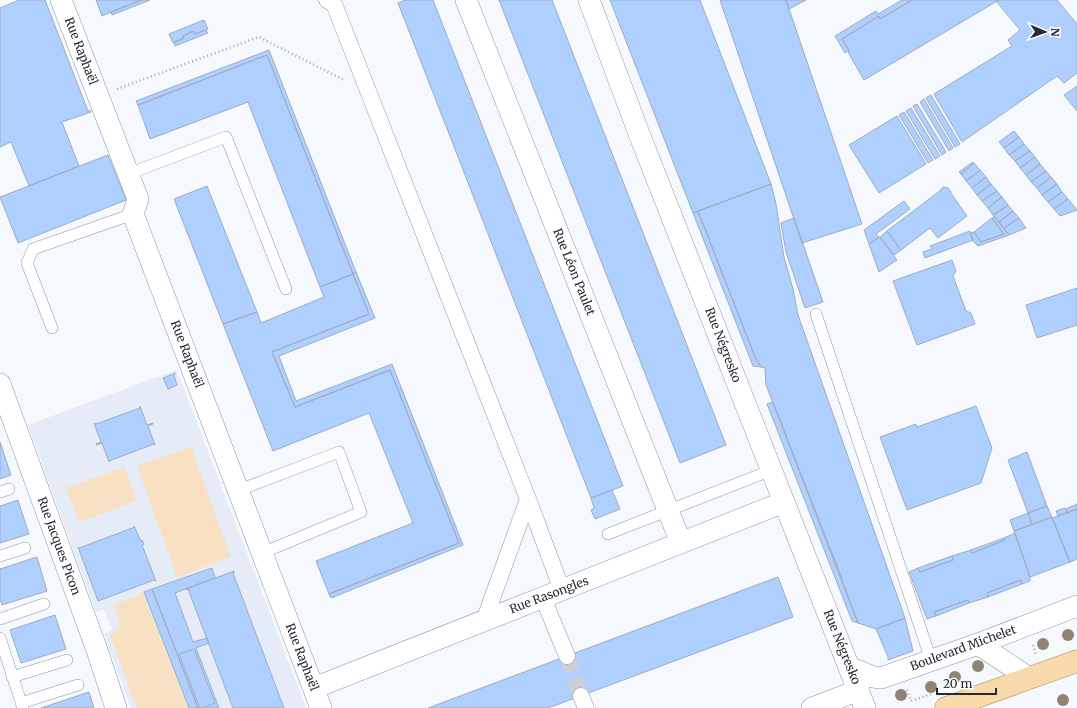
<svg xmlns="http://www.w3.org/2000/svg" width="1077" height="708" font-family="Merriweather,serif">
<rect width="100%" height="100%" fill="#f5f8fc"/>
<path fill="#e5ecf7" d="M176 370 181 381 306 708H131L104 634 112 630 104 609 96 612 28 425Z"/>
<path fill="#f7e1c2" d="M191 447 231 557 177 577 137 466Z
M125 467 137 501 79 522 66 488Z
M143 593 188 708H137L110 635 117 629 120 624 113 605Z"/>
<path fill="#afd0ff" stroke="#9facbf" d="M19 0H45L88 111 90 110 91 112 62 122 79 166 29 186 11 142 0 147V8Z
M96 0H141L102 16Z
M141 0H150L112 15 111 12Z
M405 0H433L623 486 591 498 398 3Z
M499 0H552L726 445 680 463Z
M610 0H700L771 184 693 213Z
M720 0H786L862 224 802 243Z
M786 0H806L789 9Z
M902 0H912L880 19 879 16 842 39 849 50 845 53 835 36 876 11 878 14Z
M912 0H999L864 80 849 54 848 51 849 50 842 39 879 16 880 19Z
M999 0H1057L1077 24V73L1064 83 1057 76 962 142 934 94 1012 46 1008 40 1020 30 996 1Z
M204 20 208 29 195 34 193 31 183 36 184 38 173 43 169 34Z
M206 30 208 33 175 46 174 42 184 38 183 36 193 31 195 34Z
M269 50 356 272 353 274 267 55 138 105 136 101Z
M267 55 353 274 320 287 248 102 150 139 138 105Z
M1077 86V111L1064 95Z
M931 95 960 144 955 147 926 98Z
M924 99 953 148 949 151 920 102Z
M917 104 946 152 942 155 913 106Z
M911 108 940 156 935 159 906 111Z
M904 112 933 160 928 163 899 115Z
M897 116 926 164 879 193 849 145Z
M1014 131 1019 137 1004 148 999 142Z
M1019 137 1024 144 1009 155 1004 148Z
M1024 144 1030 151 1015 161 1009 155Z
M1030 151 1035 157 1020 168 1015 161Z
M108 155 126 200 18 243 0 197Z
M1035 157 1040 164 1026 175 1020 168Z
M973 162 974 163 961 174 959 172Z
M974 163 980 170 966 181 961 174Z
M1040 164 1046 171 1031 182 1026 175Z
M980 170 986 177 972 188 966 181Z
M1046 171 1051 177 1037 188 1031 182Z
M986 177 991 184 977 195 972 188Z
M1051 177 1057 184 1042 195 1037 188Z
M771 184 776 204 784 257 793 289 798 315 905 618 876 629 858 623 766 385 765 368 761 367 755 357 698 211Z
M991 184 997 191 982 201 977 195Z
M1057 184 1062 192 1048 202 1042 195Z
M207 186 257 312 223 324 174 199Z
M943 187 948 188 951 192H950L967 216 938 238 930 228 901 250 887 231 941 190H940Z
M997 191 1002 197 988 208 982 201Z
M1062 192 1068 199 1054 209 1048 202Z
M1002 197 1008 205 993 215 988 208Z
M1068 199 1077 210 1060 216 1054 209Z
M904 201 910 209 876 234 879 237 869 244 864 230Z
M1008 205 1013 211 999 222 993 215Z
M698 211 755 357 761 367 753 366 693 213Z
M1013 211 1019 218 1004 228 999 222Z
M994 216 1009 235 978 246 973 241 970 233 974 232 981 242 1004 234 992 218Z
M794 218 823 302 805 308 786 252 781 223Z
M992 218 1004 234 981 242 974 232Z
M1019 218 1026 228 1009 235 1004 228Z
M887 231 901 250 894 255 880 237Z
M970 231 973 240 925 258 923 252 932 249 930 246Z
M880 237 897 260 879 272 869 244Z
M952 260 956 271 953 276 966 311 971 313 975 324 917 345 893 281Z
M356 272 375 318 279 356 296 401 392 364 463 545 331 598 329 594 459 543 390 370 295 407 272 352 369 314 353 274Z
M353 274 369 314 272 352 295 407 390 370 459 543 329 594 316 561 413 523 369 413 273 451 223 324 257 312 261 323 324 297 320 287Z
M1077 288V325L1037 338 1026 305Z
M176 373 174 375 177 385 168 389 163 378Z
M773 402 837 566 858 623 852 621 767 404Z
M140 406 147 425 153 423V424L148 426 155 445 154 444 109 461V462L102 443 96 445V444L101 442 94 423 96 424 140 408Z
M976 406 992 448 981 483 907 510 880 437 916 424 917 427Z
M0 442 11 475 0 479Z
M1027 452 1047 506 1028 513 1008 460Z
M612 490 620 509 595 519 591 510 594 508 591 498Z
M18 500 29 534 0 543V506Z
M1077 504V509L1067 513 1066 509Z
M1047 506 1052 517 1031 525V521L1028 513Z
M1065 508 1067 513 1058 516 1056 511Z
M1077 509V559L1070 562 1052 518Z
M1028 513 1031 521V525L1014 531 1010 520Z
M1052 517 1070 562 1030 577 1014 531Z
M134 526 141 541 142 540 144 544 142 545 156 581 154 580 98 601 78 547 79 548 135 527Z
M1015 533 1030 577V581L1022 584 1021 580 987 593 988 597 969 603 968 600 934 612 936 616 927 619 909 572 918 568 920 572 953 560 952 556 971 550 972 553 1005 540 1004 538Z
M1004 538 1005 540 972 553 971 550Z
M952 556 953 560 920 572 918 568Z
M37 557 47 591 2 605 0 599V569Z
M212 568 215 578 175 593 193 642 207 638 209 643 196 648 219 708H198L152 589Z
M234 571 235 572 233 573 284 708H233L188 589 187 590 186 589Z
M778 577 793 617 548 708H428Z
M1021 580 1022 584 988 597 987 593Z
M152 589 198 708H189L144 592Z
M968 600 969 603 936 616 934 612Z
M55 615 66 649 21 663 10 630Z
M905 618 913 651 888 660V657L876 629Z
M194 649 215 703 202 708H200L179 654Z
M89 692 94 708H41Z"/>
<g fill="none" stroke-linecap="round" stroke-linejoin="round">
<path stroke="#cccfd4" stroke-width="16" stroke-dasharray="16 8" stroke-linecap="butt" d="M567 656 581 696"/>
<defs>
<path id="service" d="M128 174 226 137 286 289
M816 314 931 660
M52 328 27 263 33 249 133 214
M239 490 339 452 361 512 262 553
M0 492 9 489
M608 534 772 470
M0 556 25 548
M0 619 44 604
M0 638 23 708
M12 677 67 660
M21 703 78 685"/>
<path id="pedestrian" d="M327 0 334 4 528 499 562 590
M543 598 567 656
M484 621 528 499
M581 696 586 708"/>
<path id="minor" d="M61 0 138 199 133 214 321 708
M466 0 681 543
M589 0 638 131 865 708
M0 384 98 653 116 708
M978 644 1029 678
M849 667 873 677 881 678 978 644 1077 606
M314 688 784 502
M812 708 859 690"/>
<path id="primary" d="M946 708 1077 661"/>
</defs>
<use href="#service" stroke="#8a97aa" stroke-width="12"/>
<use href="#pedestrian" stroke="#8a97aa" stroke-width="17"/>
<use href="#minor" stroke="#8a97aa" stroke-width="22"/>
<use href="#primary" stroke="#ab8c5d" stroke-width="23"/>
<path stroke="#a1a5ab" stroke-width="2.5" stroke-dasharray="1 3" stroke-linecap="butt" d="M117 89 259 37 344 80
M1033 645 1036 655
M907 690 911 701 931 694"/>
<use href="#service" stroke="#fff" stroke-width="11"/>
<use href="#pedestrian" stroke="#fff" stroke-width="16"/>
<use href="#minor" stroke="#fff" stroke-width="21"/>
<use href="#primary" stroke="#f7d9ac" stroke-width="22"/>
</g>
<g fill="#8f8471">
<circle cx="1068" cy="635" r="6"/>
<circle cx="1043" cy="644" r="6"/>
<circle cx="978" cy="666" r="6"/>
<circle cx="955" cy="677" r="6"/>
<circle cx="931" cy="687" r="6"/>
<circle cx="901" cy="695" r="6"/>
<circle cx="1063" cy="700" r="6"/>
</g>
<g text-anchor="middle" stroke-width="3.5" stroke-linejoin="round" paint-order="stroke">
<g font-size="12" fill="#262b33" stroke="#fff">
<text transform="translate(81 51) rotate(69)" y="4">Rue Raphaël</text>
<text transform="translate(574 272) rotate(68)" y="4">Rue Léon Paulet</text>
<text transform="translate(723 345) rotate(69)" y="4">Rue Négresko</text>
<text transform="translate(187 354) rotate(69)" y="4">Rue Raphaël</text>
<text transform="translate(59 546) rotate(70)" y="4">Rue Jacques Picon</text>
<text transform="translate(549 595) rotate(-21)" y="4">Rue Rasongles</text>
<text transform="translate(842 647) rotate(68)" y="4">Rue Négresko</text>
<text transform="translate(963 648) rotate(-20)" y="4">Boulevard Michelet</text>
<text transform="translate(302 657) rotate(69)" y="4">Rue Raphaël</text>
</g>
</g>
<g transform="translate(1045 32) rotate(92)" stroke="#ffffff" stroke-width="3" paint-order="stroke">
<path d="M0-3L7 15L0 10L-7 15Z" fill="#262b33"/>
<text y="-6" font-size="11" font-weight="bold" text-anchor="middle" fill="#262b33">N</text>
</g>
<path d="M937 688v6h59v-6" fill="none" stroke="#262b33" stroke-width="2"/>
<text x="943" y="688" font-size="12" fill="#262b33" stroke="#ffffff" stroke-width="3" paint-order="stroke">20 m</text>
</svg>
